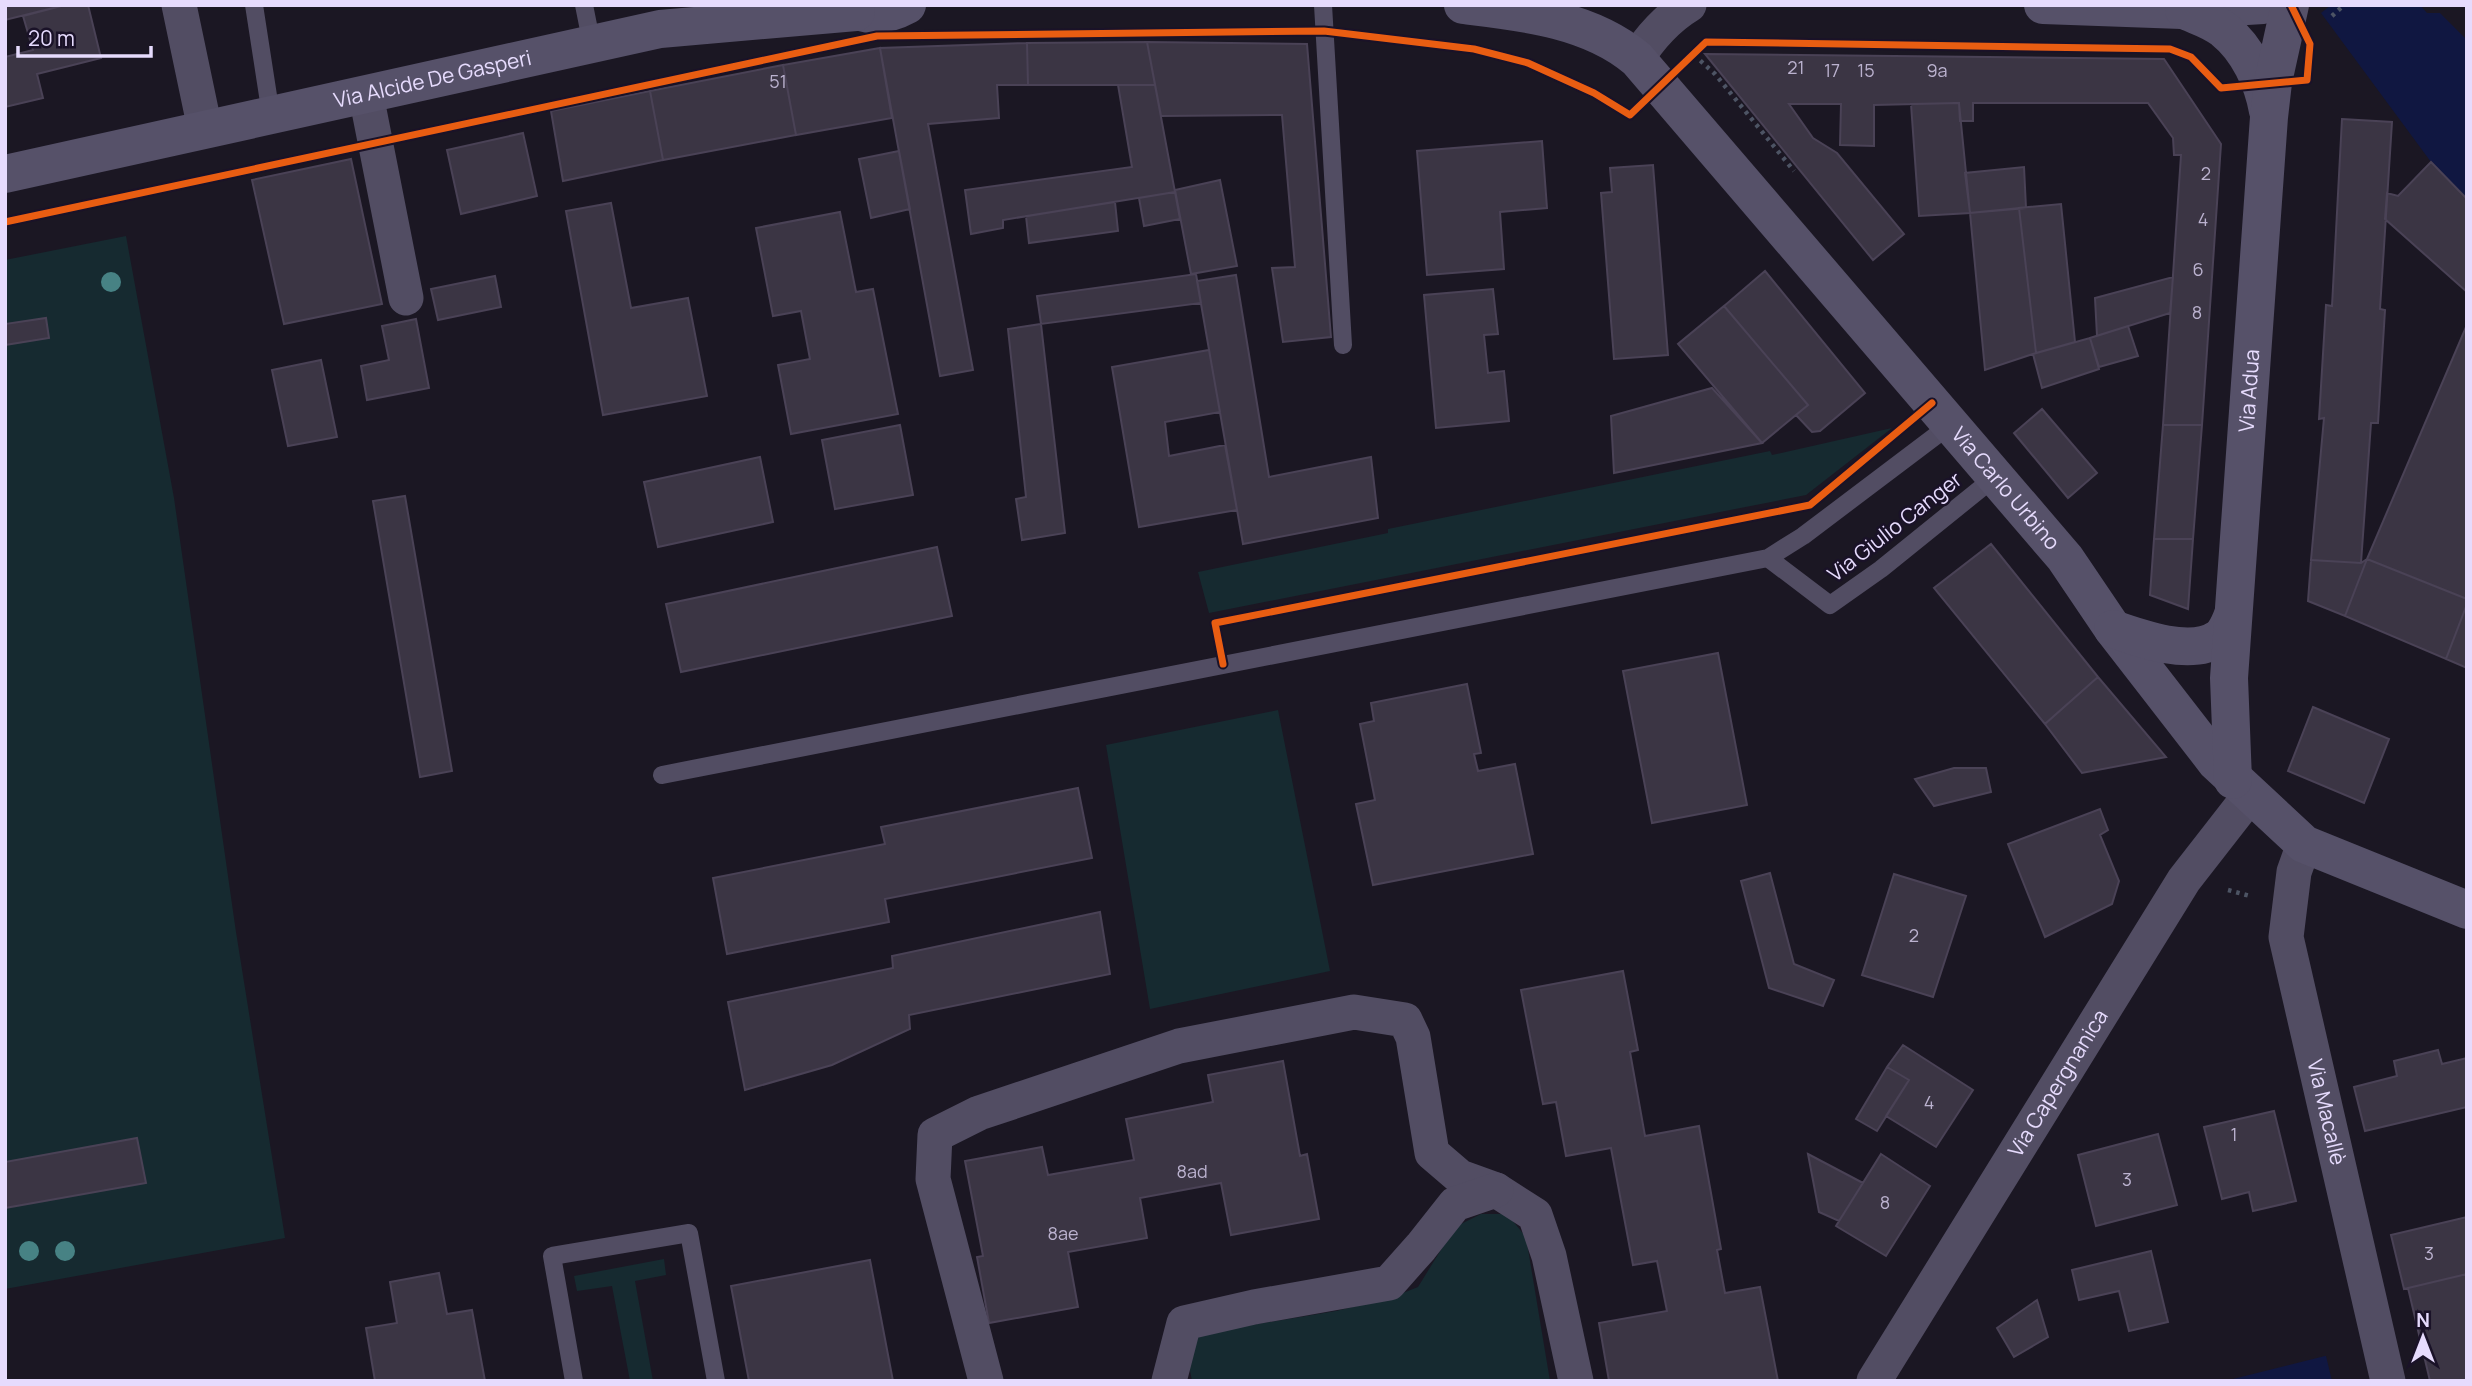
<svg xmlns="http://www.w3.org/2000/svg" width="2472" height="1386" font-family="Manrope,sans-serif">
<rect width="100%" height="100%" fill="#1b1723"/>
<path fill="#162a30" d="M126 236 174 498 236 932 285 1238 5 1289V260Z
M1892 428 1806 495 1209 613 1198 572 1388 533V529L1770 451 1772 455Z
M1278 710 1330 971 1150 1009 1106 745Z
M1481 1214H1507L1526 1237 1550 1381H1192L1187 1355 1197 1334 1336 1311 1393 1297 1418 1287 1455 1227Z
M664 1259 666 1275 635 1281 653 1381H630L612 1286 577 1291 574 1276Z"/>
<path fill="#101741" d="M2331 5H2420L2427 13H2440L2467 40V199L2431 162 2321 13Z
M2326 1356 2332 1381H2225L2325 1356Z"/>
<path fill="#3b3544" stroke="#4a4256" stroke-width="2" d="M5 5H65L5 20Z
M65 5H88L101 58 37 74 43 98 5 107V57L33 50 23 16Z
M1147 42 1155 85H1028L1027 43Z
M1147 42 1307 44 1331 337 1283 342 1272 268 1295 267 1282 115 1161 116Z
M1027 43 1028 85H997L999 118 928 124 973 370 940 376 880 48Z
M880 48 892 118 796 135 783 65Z
M1705 54 2164 59 2221 144 2202 425H2163L2181 155H2174L2173 138 2148 103H1973V121H1960L1959 103 1874 105V146L1840 145 1841 104H1789L1813 138 1837 153 1904 234 1873 260Z
M783 65 796 135 663 160 650 91Z
M1118 85H1155L1175 192 1003 220V228L971 234 965 190 1132 167Z
M650 91 663 160 563 181 551 111Z
M1959 103 1970 213 1919 216 1911 104Z
M2342 119 2392 122 2380 309 2385 310 2378 423H2371L2361 563 2311 560 2324 418 2319 419 2326 305 2332 306Z
M523 133 537 196 461 214 447 150Z
M1542 141 1547 208 1500 212 1504 269 1427 275 1417 151Z
M899 151 910 209 871 218 859 159Z
M351 159 382 304 284 324 252 180Z
M2431 162 2467 199V292L2385 219 2387 193 2398 196Z
M1653 165 1668 355 1614 359 1601 193 1612 192 1610 168Z
M2024 167 2026 208 1970 213 1965 173Z
M1220 180 1237 266 1191 274 1175 190Z
M1175 192 1180 219 1144 226 1139 198Z
M1115 202 1118 231 1029 243 1026 216Z
M611 203 631 308 688 298 707 396 603 415 566 211Z
M2061 204 2075 342 2036 353 2019 208Z
M2019 208 2036 353 1985 370 1970 213Z
M840 212 856 292 873 289 898 414 791 434 778 365 810 359 801 311 773 316 756 228Z
M1765 271 1865 393 1820 431 1812 432 1796 415 1808 405 1724 306Z
M1196 274 1201 303 1041 324 1037 296Z
M1236 275 1269 477 1371 457 1378 518 1243 544 1197 281Z
M495 276 501 307 438 320 431 289Z
M2173 277 2170 313 2097 336 2095 298Z
M1493 289 1498 334 1484 335 1488 373 1504 371 1509 421 1436 428 1424 295Z
M1724 306 1808 405 1762 443 1678 344Z
M46 318 49 338 5 345V324Z
M416 319 429 388 367 400 361 366 389 360 382 326Z
M1041 324 1065 533 1022 540 1016 499 1026 497 1008 329Z
M2128 326 2138 356 2099 367 2090 338Z
M2466 327 2467 328V599L2367 559Z
M2090 338 2099 369 2042 388 2033 354Z
M1209 350 1220 412 1165 422 1169 456 1225 445 1237 510 1139 527 1112 367Z
M321 360 337 437 288 446 272 370Z
M1712 388 1762 443 1614 473 1611 416Z
M2042 409 2097 473 2068 498 2014 433Z
M900 425 913 495 835 509 822 440Z
M2163 425H2202L2193 539H2154Z
M760 457 773 522 658 547 644 482Z
M405 496 452 771 420 777 373 501Z
M2154 539H2193L2188 609 2150 595Z
M1991 544 2098 677 2045 724 1934 588Z
M937 547 952 616 681 672 666 604Z
M2367 559 2467 599V604L2446 659 2345 616Z
M2367 559 2345 616 2308 601 2311 560 2361 563Z
M2467 604V668L2446 659Z
M1718 653 1747 805 1652 823 1623 671Z
M2098 677 2166 757 2082 773 2045 724Z
M1467 684 1481 753 1474 754 1478 771 1515 764 1533 854 1373 885 1356 804 1375 800 1360 724 1374 721 1371 703Z
M2313 707 2389 739 2364 803 2288 771Z
M1954 768H1986L1991 792 1934 806 1915 779Z
M1078 788 1092 858 885 899 889 922 727 954 713 878 885 844 881 827Z
M2100 809 2108 830 2100 835 2119 881 2112 904 2045 937 2008 844Z
M1770 873 1794 964 1834 980 1823 1006 1769 988 1741 881Z
M1894 874 1966 896 1933 997 1862 975Z
M1100 912 1110 974 909 1015 910 1029 832 1065 745 1090 728 1002 893 968 892 956Z
M1623 971 1638 1050 1630 1052 1645 1136 1699 1126 1721 1249 1717 1250 1725 1293 1760 1287 1778 1381H1609L1599 1323 1667 1311 1657 1261 1633 1265 1611 1148 1566 1156 1556 1102 1543 1104 1521 990Z
M1903 1045 1973 1090 1936 1147 1886 1116 1909 1080 1887 1067Z
M2438 1050 2442 1064 2467 1058V1107L2365 1131 2354 1087 2397 1076 2394 1061Z
M1283 1061 1300 1156 1307 1154 1319 1219 1231 1235 1221 1183 1140 1198 1147 1238 1068 1252 1078 1307 989 1323 977 1257 983 1256 965 1161 1042 1147 1048 1175 1134 1160 1126 1119 1213 1102 1208 1075Z
M1887 1067 1909 1080 1877 1131 1856 1119Z
M2274 1111 2296 1201 2253 1211 2249 1192 2222 1199 2204 1127Z
M2158 1134 2177 1205 2096 1226 2078 1155Z
M137 1138 146 1183 5 1208V1162Z
M1808 1154 1863 1183 1839 1221 1819 1212Z
M1881 1154 1930 1186 1886 1256 1836 1226Z
M2467 1217V1274L2404 1289 2391 1235Z
M2151 1251 2168 1322 2129 1331 2119 1291 2079 1300 2072 1270Z
M870 1260 893 1381H749L731 1286Z
M439 1273 447 1314 472 1310 485 1381H375L366 1328 397 1323 390 1282Z
M2467 1274V1381H2430L2408 1288Z
M2037 1300 2048 1337 2014 1357 1997 1328Z"/>
<g fill="none" stroke-linecap="round" stroke-linejoin="round">
<path stroke="#4d5464" stroke-width="4.5" stroke-dasharray="3.5 5" stroke-linecap="butt" d="M2332 16 2344 5
M1694 55 1715 74 1794 171
M2228 890 2250 896"/>
<path stroke="#524d63" stroke-width="18" d="M254 5 271 115
M584 5 592 45
M1323 5 1343 345
M1768 558 1830 605 1881 569 1995 477
M662 775 1768 558 1803 536 1950 425
M574 1381 552 1256 689 1233 716 1381"/>
<g stroke="#524d63" stroke-width="35">
<path d="M179 5 205 129"/>
<path d="M1637 59C1649 38 1669 17 1689 5"/>
<path d="M366 95 406 298"/>
<path id="s1" d="M2304 844 2294 872 2286 937 2388 1381"/>
<path d="M986 1381 933 1179 935 1135 979 1113 1179 1046 1354 1012 1405 1020 1413 1037 1432 1153 1460 1177 1496 1190 1535 1215 1549 1256 1576 1381"/>
<path d="M1169 1381 1184 1323 1254 1307 1389 1283 1421 1247 1455 1204 1496 1190"/>
<path id="s2" d="M1874 1381 2184 880 2251 794"/>
</g>
<g stroke="#565169" stroke-width="38">
<path d="M845 5C866 18 885 17 907 5"/>
<path id="s3" d="M1463 5C1522 12 1590 19 1637 59L2065 558 2113 629 2216 762 2304 844 2467 910"/>
<path d="M2043 5 2182 10 2263 5"/>
<path d="M2184 10C2197 16 2212 20 2224 30 2248 49 2263 82 2268 111"/>
<path id="s4" d="M5 174 660 29 856 12"/>
<path d="M2113 629C2141 639 2192 657 2219 638 2227 632 2229 624 2233 615"/>
<path id="s5" d="M2233 780 2229 678 2269 117 2273 82 2290 5"/>
</g>
<defs>
<path id="cycleway" d="M5 222 877 36 1324 31 1474 49 1528 63 1594 93 1630 115 1706 42 2170 49 2191 57 2221 88 2307 80 2310 44 2291 5
M1223 664 1215 623 1810 505 1932 403"/>
</defs>
<use href="#cycleway" stroke="#1a1228" stroke-width="11"/>
<use href="#cycleway" stroke="#e95d12" stroke-width="7"/>
</g>
<g fill="#478284">
<circle cx="111" cy="282" r="10"/>
<circle cx="29" cy="1251" r="10"/>
<circle cx="65" cy="1251" r="10"/>
</g>
<g text-anchor="middle" stroke-width="5" stroke-linejoin="round" paint-order="stroke">
<g font-size="18" fill="#bbb2cf">
<text x="1796" y="74">21</text>
<text x="1832" y="77">17</text>
<text x="1866" y="77">15</text>
<text x="1937" y="77">9a</text>
<text x="778" y="88">51</text>
<text x="2206" y="180">2</text>
<text x="2203" y="226">4</text>
<text x="2198" y="276">6</text>
<text x="2197" y="319">8</text>
<text x="1914" y="942">2</text>
<text x="1929" y="1109">4</text>
<text x="2234" y="1141">1</text>
<text x="1192" y="1178">8ad</text>
<text x="2127" y="1186">3</text>
<text x="1885" y="1209">8</text>
<text x="1063" y="1240">8ae</text>
<text x="2429" y="1260">3</text>
</g>
<g font-size="21" fill="#e6dbfd" stroke="#1a1228">
<text dy="7" stroke="none"><textPath href="#s4" startOffset="438">Via Alcide De Gasperi</textPath></text>
<text dy="7" stroke="none"><textPath href="#s5" startOffset="390">Via Adua</textPath></text>
<text dy="7" stroke="none"><textPath href="#s3" startOffset="751">Via Carlo Urbino</textPath></text>
<text transform="translate(1895 527) rotate(-38)" y="7">Via Giulio Canger</text>
<text dy="7" stroke="none"><textPath href="#s2" startOffset="350">Via Capergnanica</textPath></text>
<text dy="7" stroke="none"><textPath href="#s1" startOffset="275">Via Macallè</textPath></text>
</g>
</g>
<rect width="2472" height="1386" fill="none" stroke="#e6dbfd" stroke-width="14"/>
<g transform="translate(2423 1337)" stroke="#1a1228" stroke-width="5" paint-order="stroke">
<path d="M0-5L12 26L0 18L-12 26Z" fill="#e6dbfd"/>
<text y="-10" font-size="19" font-weight="bold" text-anchor="middle" fill="#e6dbfd">N</text>
</g>
<path d="M18 46v10h133v-10" fill="none" stroke="#e6dbfd" stroke-width="3.5"/>
<text x="28" y="46" font-size="21" fill="#e6dbfd" stroke="#1a1228" stroke-width="5" paint-order="stroke">20 m</text>
</svg>
